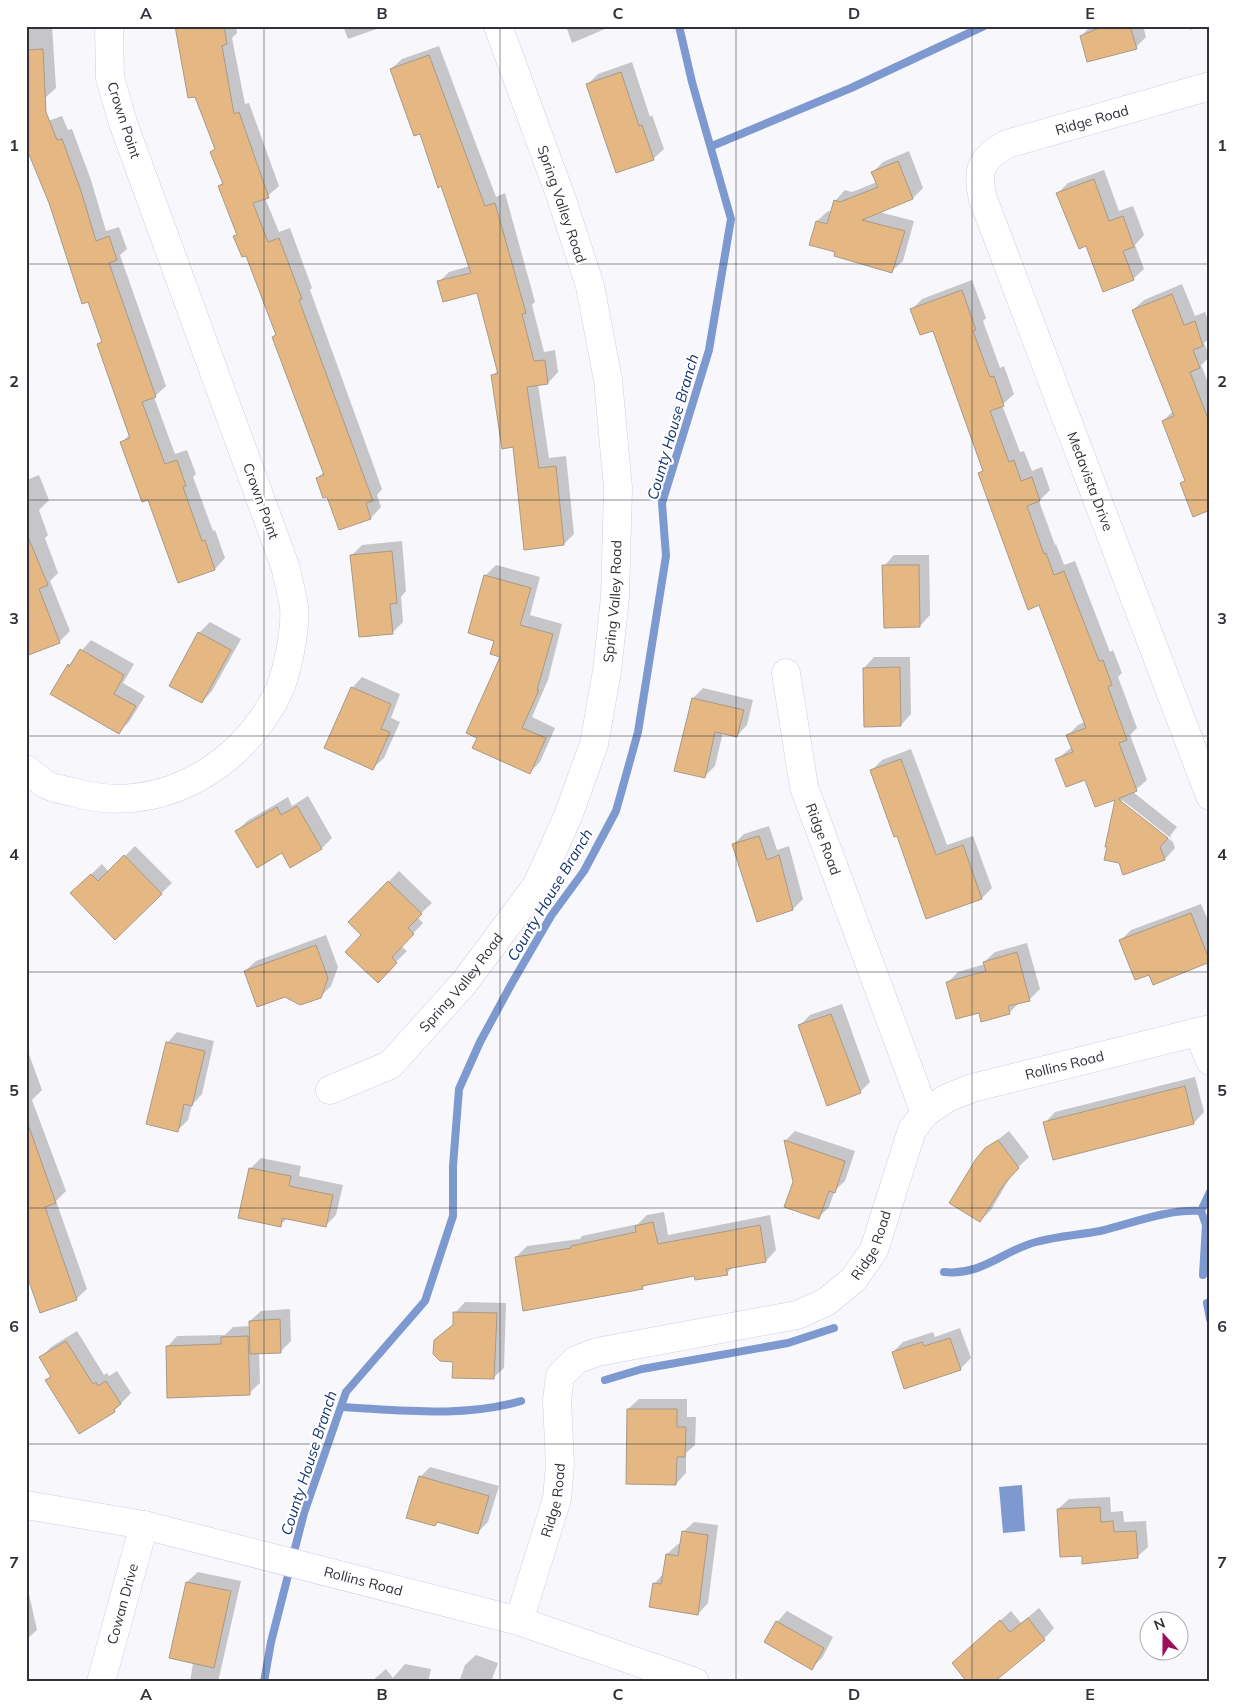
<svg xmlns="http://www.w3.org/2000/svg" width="1236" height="1708" font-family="Mulish,sans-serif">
<rect width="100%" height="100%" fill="#f8f8fc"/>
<path fill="#7d99cf" d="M1022 1485 1025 1531 1003 1533 999 1487Z"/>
<path fill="#0003" d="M26 26H52L56 88 45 98 26 100Z
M176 26H236L237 33 232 38 245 104 249 103 279 186 265 198 279 232 290 228 312 288 310 290 382 489 377 495 381 507 371 518 340 529 328 495 317 478 324 472 273 337 276 334 246 254 235 237 238 234 219 186 223 182 212 152 216 148Z
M343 26H385L348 39Z
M566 26H612L572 43Z
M1091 26H1143L1146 37 1136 47 1081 36Z
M1189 26H1202L1190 30Z
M439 46 496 197 505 193 535 302 532 305 544 352 555 350 558 372 548 383 538 384 549 458 566 456 574 534 564 544 514 446 493 375 498 370 478 292 439 282 449 272 470 266 442 185 391 69 402 59Z
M632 62 650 117 652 115 664 149 653 159 588 84 598 74Z
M62 116 68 130 72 129 91 180 106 231 119 227 127 249 120 255 166 386 154 397 175 454 187 450 196 474 193 477 213 531 215 530 225 558 215 569 179 581 149 498 122 442 130 434 99 344 102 340 34 126Z
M909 151 923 188 913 198 879 212 914 221 903 261 892 271 836 251 817 221 828 211 832 212 835 201 845 190 852 192 877 182 873 172 883 162Z
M1104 170 1119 211 1133 206 1144 235 1135 245 1144 269 1133 279 1087 244 1058 193 1068 183Z
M972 280 986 318 983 321 1000 368 1004 366 1014 394 1002 405 1020 452 1024 451 1032 471 1042 467 1050 490 1039 501 1055 545 1056 544 1064 565 1075 561 1110 652 1113 650 1122 673 1118 677 1137 728 1130 735 1147 780 1133 792 1177 827 1170 836 1172 839 1122 800V803L1173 842 1175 848 1165 859 1124 874 1117 798 1057 759 1072 747 1068 735 1078 725 1085 722 1040 604 980 473 984 469 933 330 912 309 922 299Z
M1182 284 1195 316 1205 312 1210 325V338L1204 343 1210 357 1201 365 1210 387V509L1182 484 1186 480 1163 421 1173 411 1133 310 1144 300Z
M39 475 49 500 39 510 48 535 45 538 58 573 50 581 70 631 59 642 26 655V478L27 480Z
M402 541 406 591 401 597 403 622 392 633 351 556 362 545Z
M894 555H929L930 615 920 626 884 566Z
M496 565 540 577 530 615 562 624 548 680 532 717 555 728 540 762 530 772 478 737 502 656 496 640 485 576Z
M210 622 241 639 212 691 202 702 199 633Z
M91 640 134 664 123 683 145 696 129 722 119 732 52 693 69 665Z
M874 657H910L911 714 901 725 864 668Z
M362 677 400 694 391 718 400 722 384 758 373 768 352 688Z
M703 688 753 700 747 725 737 736 723 732 715 766 704 777 693 698Z
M911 749 947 845 973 836 992 888 982 898 898 834 871 771 882 760Z
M308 796 332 838 322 848 283 852 237 831 247 821 288 797 292 806Z
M769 826 777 850 789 846 803 899 793 909 734 844 744 834Z
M135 846 172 883 115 938 72 893 102 864 109 872Z
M399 871 432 903 417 917 423 923 401 946 407 951 377 981 363 935 349 922Z
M1201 904 1210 925V961L1153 983 1149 973 1120 941 1131 930Z
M326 935 338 967 331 986 320 997 245 971 256 961Z
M1027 943 1040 989 1029 1000 1020 1002 1009 1013 980 1011 948 982 958 972 985 964 984 962 995 952Z
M26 948 29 955 26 958Z
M842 1004 870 1082 860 1092 799 1026 810 1015Z
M177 1032 214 1041 202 1094 192 1105 188 1120 178 1130 167 1043Z
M26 1046 42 1090 32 1100 66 1191 56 1201 87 1289 76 1299 26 1235Z
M1195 1077 1204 1112 1194 1123H1045L1055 1112Z
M795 1131 855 1151 845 1181 835 1190 829 1207 819 1217 794 1182 785 1141Z
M1009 1131 1029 1157 1014 1171 991 1210 980 1221 986 1149Z
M261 1158 301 1166 299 1176 343 1185 336 1215 325 1226 288 1218 280 1225 251 1168Z
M664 1212 668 1235 770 1215 776 1250 766 1261 734 1266 727 1273 695 1274 646 1284 642 1288 516 1257 527 1246 580 1239 582 1236 638 1224 647 1215Z
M465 1302 506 1303 504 1368 493 1378 435 1341 454 1323 455 1313Z
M290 1309 291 1341 281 1351 259 1352 260 1383 249 1393 167 1347 177 1336 225 1335 233 1327 251 1326 250 1321 261 1311Z
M960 1328 971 1358 960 1369 893 1352 903 1342 933 1332 935 1337Z
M77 1331 104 1375 107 1373 109 1376 117 1371 131 1393 114 1411 47 1380 51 1375 41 1358 51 1347Z
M639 1399H687V1417H696L695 1445 686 1453V1473L676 1484 628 1409Z
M430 1467 499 1486 488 1522 478 1532 439 1521 435 1525 420 1477Z
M1110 1497 1111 1512 1123 1511 1124 1522 1146 1521 1148 1547 1137 1557 1083 1554 1058 1509 1069 1499Z
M694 1522 718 1525 708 1603 698 1614 654 1584 664 1573 667 1554 678 1544H681L683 1532Z
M198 1572 241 1581 218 1682H190L193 1663 171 1657 187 1582Z
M29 1594 37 1630 26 1640V1595Z
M1039 1608 1054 1628 1044 1639 964 1653 1011 1611 1021 1623Z
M787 1611 833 1637 822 1658 811 1668 777 1622Z
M476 1655 498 1663 491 1682H459L465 1665Z
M405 1664 431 1669 428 1682H371L386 1669 393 1678Z"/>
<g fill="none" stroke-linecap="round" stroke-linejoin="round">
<path stroke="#7d99cf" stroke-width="8" d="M712 146 851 88 984 26
M1201 1211 1210 1192
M944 1272C982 1276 1002 1251 1036 1242 1057 1236 1079 1235 1100 1231 1133 1223 1167 1209 1201 1211L1206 1225 1203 1275
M1207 1303 1210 1319
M605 1380 642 1369 788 1343 834 1328
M341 1407C401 1410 463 1418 521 1401
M264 1682 271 1642 304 1513 346 1392 425 1301 453 1216V1166L459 1089 480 1042 512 983 551 916 584 871 616 811 638 732 666 556 662 503 709 350 731 219 692 82 679 26"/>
</g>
<path fill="#e5b883" stroke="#a89988" d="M175 26H224L227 44 222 46 234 114 239 112 269 198 253 203 268 242 279 238 302 299 299 300 373 501 366 503 371 519 339 530 327 497 323 498 316 478 324 475 272 337 276 335 246 256 242 257 233 236 237 235 218 186 223 184 210 152 215 149 195 97 188 98Z
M1104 26H1130L1137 49 1087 62 1080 36Z
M43 49 46 112 57 140 62 139 81 191 96 241 109 236 117 260 109 263 156 397 142 402 165 464 177 460 186 486 183 487 202 541 205 540 215 570 178 583 148 500 142 502 120 442 130 438 97 344 102 342 88 302 82 304 49 203 26 147V50Z
M429 55 485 206 495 203 526 313 522 314 534 361 545 360 548 384 527 387 539 468 556 466 564 545 524 550 513 447 502 449 491 375 498 374 477 293 443 302 437 281 471 273 441 186 438 188 420 134 414 136 390 69Z
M621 72 639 126 642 125 654 160 616 173 586 84Z
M898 161 913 199 862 220 905 231 892 273 834 256 835 252 809 245 816 221 827 224 834 200 840 202 878 187 871 172Z
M1094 179 1109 221 1123 216 1134 247 1123 251 1134 280 1103 292 1086 246 1079 249 1056 193Z
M962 290 976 330 973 331 990 377 994 376 1004 406 990 411 1009 462 1014 460 1021 481 1032 477 1040 501 1027 506 1044 554 1046 553 1054 575 1064 571 1099 661 1103 660 1112 685 1108 687 1127 740 1119 743 1137 791 1118 799 1168 838 1160 847 1165 860 1123 875 1119 863 1104 860 1107 847H1105L1115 800 1095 807 1085 780 1066 787 1055 759 1073 752 1066 735 1086 728 1039 605 1028 610 978 473 983 471 933 331 920 335 910 309Z
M1172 294 1184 325 1195 321 1203 346 1193 350 1200 368 1190 372 1210 424V510L1193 517 1180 483 1185 481 1162 421 1174 416 1132 310Z
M26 532 48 585 39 589 60 643 26 656Z
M392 551 397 603 390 604 393 634 359 637 350 555Z
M882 565H919L920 627 884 628Z
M484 575 531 588 520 625 553 634 537 690H539L522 728 546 738 530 774 472 748 477 738 466 733 500 657 490 654 494 641 468 633Z
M198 632 231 650 202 703 169 686Z
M80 649 124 675 114 694 136 706 119 734 50 694 68 664 69 667Z
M900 667 901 726 864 727 863 668Z
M351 687 391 704 381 729 390 732 373 770 324 748Z
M692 698 744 710 737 737 715 732 705 778 674 771Z
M901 759 936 855 963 845 982 899 926 919 897 836 894 837 870 770Z
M297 806 322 849 290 868 282 853 257 868 235 831 277 807 281 815Z
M759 836 767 860 779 855 793 910 757 922 732 844Z
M124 855 162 894 115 940 70 893 91 874 98 881Z
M388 881 422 914 408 928 414 934 392 957 397 963 378 983 345 952 361 935 348 922Z
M1191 913 1210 962 1153 985 1149 975 1135 980 1119 940Z
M316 945 328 978 321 998 300 1005 285 997 257 1007 244 971Z
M1017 952 1030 1001 1008 1006 1010 1014 981 1022 979 1013 956 1019 946 982 986 971 983 962Z
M831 1014 861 1093 827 1106 798 1025Z
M166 1042 205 1051 192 1106 184 1104 178 1132 146 1124Z
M1185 1086 1194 1124 1053 1160 1043 1122Z
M29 1127 56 1203 45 1207 77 1300 40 1313 26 1273V1128Z
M784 1140 845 1161 835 1193 829 1191 819 1219 784 1207 793 1182Z
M998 1140 1019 1168 1004 1184 980 1222 949 1203 976 1159 985 1148Z
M249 1168 291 1176 289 1186 333 1195 326 1227 282 1218 281 1227 238 1218Z
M653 1222 658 1244 760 1225 766 1262 726 1269 728 1275 695 1280 694 1276 642 1286 643 1289 523 1311 515 1257 571 1248V1246L636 1232 635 1226Z
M453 1312 497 1313 494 1379 452 1378 453 1362 440 1361 433 1354 434 1340 453 1325Z
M280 1319 281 1353 250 1354 249 1321Z
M248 1336 250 1395 167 1398 166 1346 221 1344V1337Z
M950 1338 961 1370 904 1389 892 1352 922 1342 924 1346Z
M66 1341 93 1384 96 1382 98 1386 106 1381 121 1404 114 1409 115 1412 79 1434 45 1380 51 1377 39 1357Z
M627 1409H677V1427H686L685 1457H677L676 1485 626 1484Z
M419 1476 489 1496 478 1534 437 1522 435 1526 406 1518Z
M1100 1507 1101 1522 1113 1521 1114 1532 1136 1531 1138 1558 1082 1564V1556L1060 1557 1057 1509Z
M682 1531 708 1535 698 1615 649 1607 653 1583 661 1584 666 1554 678 1556Z
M186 1582 231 1591 214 1668 169 1658Z
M1028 1618 1045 1640 994 1682H967L952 1663 1000 1620 1010 1632Z
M776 1621 824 1648 812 1670 764 1642Z"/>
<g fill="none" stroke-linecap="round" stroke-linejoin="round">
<defs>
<g id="minor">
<path id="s1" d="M1210 86 1007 144C981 159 976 169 983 199L1210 796"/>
<path id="s2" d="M786 673 804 787 925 1113"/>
<path d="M26 769C33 774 40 781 47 785 55 789 65 790 73 792 155 817 239 770 277 695 287 675 296 630 294 607 292 593 288 579 285 566L123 123 110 78 109 26"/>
<path d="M1198 1032 1210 1061"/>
<path id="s3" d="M330 1090 390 1065 464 983 537 885 568 816 594 744 607 671 615 597 618 488 608 380 590 286 561 197 498 26"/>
<path id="s4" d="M26 1505 144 1525 519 1621 695 1682"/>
<path id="s5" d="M519 1621 557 1499 560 1464 557 1401 560 1376 576 1360 597 1352 797 1315 826 1302 853 1280 874 1250 912 1130 925 1113 947 1098 972 1088 1210 1029"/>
<path id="s6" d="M101 1682 144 1525"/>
</g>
</defs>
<use href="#minor" stroke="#d0cde3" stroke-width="29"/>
<use href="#minor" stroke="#fff" stroke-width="28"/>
</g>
<path fill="none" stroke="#323139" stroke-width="1" stroke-opacity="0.55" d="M264 26V1682M500 26V1682M736 26V1682M972 26V1682M26 264H1210M26 500H1210M26 736H1210M26 972H1210M26 1208H1210M26 1444H1210"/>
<g text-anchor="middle" stroke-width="4.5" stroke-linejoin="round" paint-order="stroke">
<g font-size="14" fill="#323139" stroke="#fff">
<text transform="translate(124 120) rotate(72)" y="5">Crown Point</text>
<text transform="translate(1092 120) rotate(-16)" y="5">Ridge Road</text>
<text transform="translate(562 204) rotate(71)" y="5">Spring Valley Road</text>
<text dy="5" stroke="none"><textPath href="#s1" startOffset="580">Medavista Drive</textPath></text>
<text transform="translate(261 501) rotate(70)" y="5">Crown Point</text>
<text dy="5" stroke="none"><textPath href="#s3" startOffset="594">Spring Valley Road</textPath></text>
<text dy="5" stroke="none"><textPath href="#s2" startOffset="171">Ridge Road</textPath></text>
<text dy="5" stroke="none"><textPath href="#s3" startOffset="174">Spring Valley Road</textPath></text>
<text dy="5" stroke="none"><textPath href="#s5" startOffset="899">Rollins Road</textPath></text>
<text dy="5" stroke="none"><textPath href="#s5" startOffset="606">Ridge Road</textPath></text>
<text dy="5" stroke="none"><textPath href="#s5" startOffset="126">Ridge Road</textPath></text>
<text dy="5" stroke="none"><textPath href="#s4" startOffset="346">Rollins Road</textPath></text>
<text dy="5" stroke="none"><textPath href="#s6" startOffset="81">Cowan Drive</textPath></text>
</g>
<g font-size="15" font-style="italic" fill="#143373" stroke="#fff">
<text transform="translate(673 427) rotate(-74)" y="5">County House Branch</text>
<text transform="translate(550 895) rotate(-59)" y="5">County House Branch</text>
<text transform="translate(309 1463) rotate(-72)" y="5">County House Branch</text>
</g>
</g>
<rect width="1236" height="1708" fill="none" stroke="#ffffff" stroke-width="55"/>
<g transform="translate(1164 1636) rotate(339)"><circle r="24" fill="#ffffff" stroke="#adadb0"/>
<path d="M0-4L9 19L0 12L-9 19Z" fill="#9b0f5e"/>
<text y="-8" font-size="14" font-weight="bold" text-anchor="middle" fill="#323139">N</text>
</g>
<rect x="28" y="28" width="1180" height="1652" fill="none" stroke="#323139" stroke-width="2"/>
<g font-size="16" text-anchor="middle" font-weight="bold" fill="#323139">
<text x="146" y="19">A</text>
<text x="382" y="19">B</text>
<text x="618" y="19">C</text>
<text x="854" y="19">D</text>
<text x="1090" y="19">E</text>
<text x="14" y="151">1</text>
<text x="1222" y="151">1</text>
<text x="14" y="387">2</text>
<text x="1222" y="387">2</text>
<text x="14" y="624">3</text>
<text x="1222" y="624">3</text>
<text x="14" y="860">4</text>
<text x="1222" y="860">4</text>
<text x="14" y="1096">5</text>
<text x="1222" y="1096">5</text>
<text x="14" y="1332">6</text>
<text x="1222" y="1332">6</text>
<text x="14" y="1568">7</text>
<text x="1222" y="1568">7</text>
<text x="146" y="1700">A</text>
<text x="382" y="1700">B</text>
<text x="618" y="1700">C</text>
<text x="854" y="1700">D</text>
<text x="1090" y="1700">E</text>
</g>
</svg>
